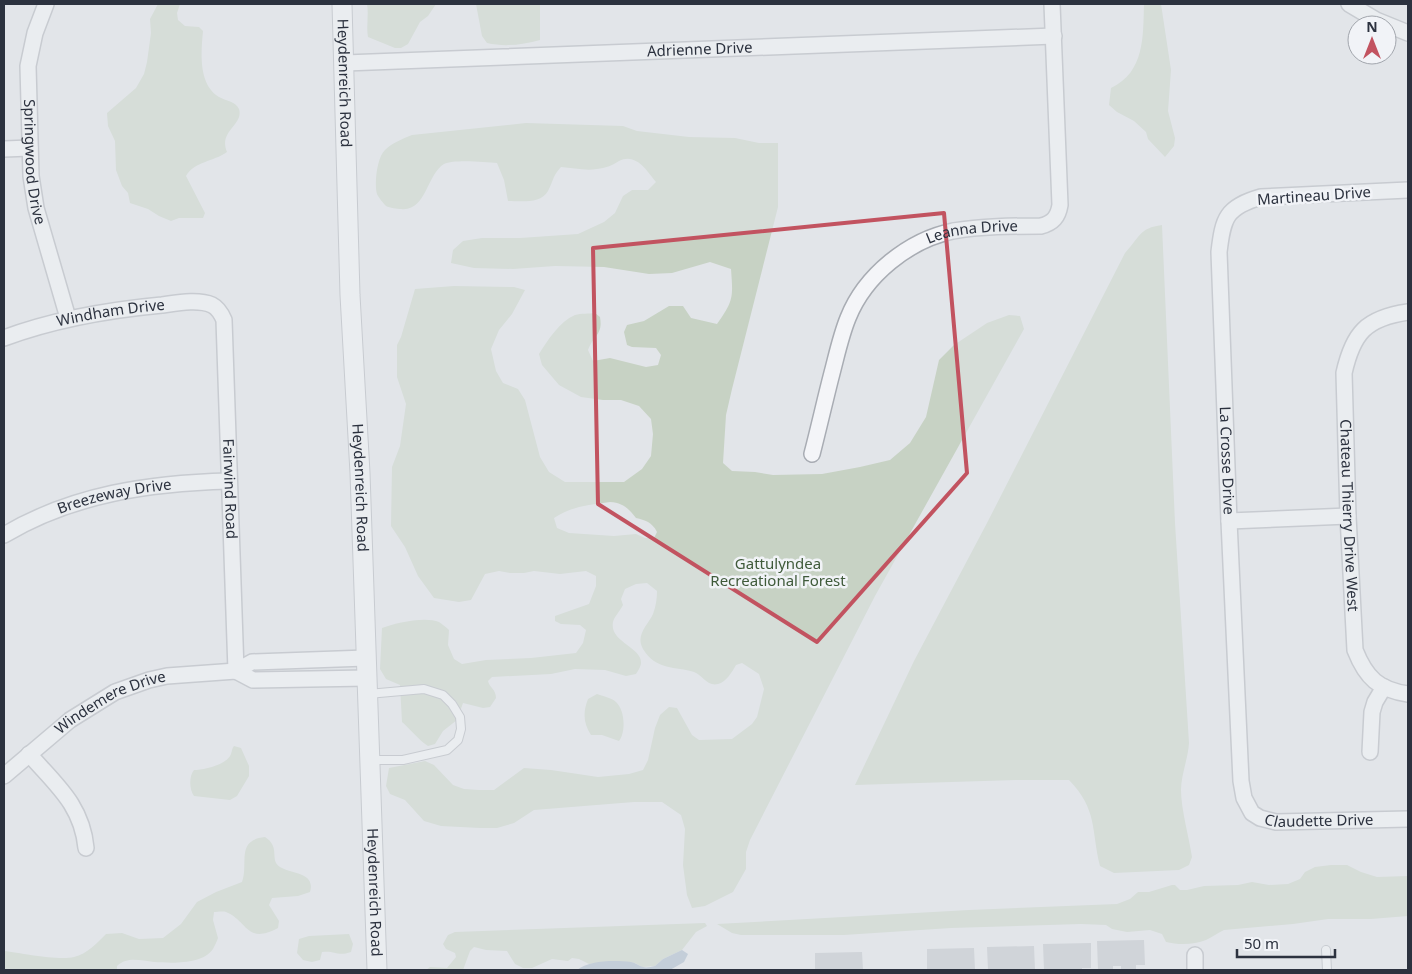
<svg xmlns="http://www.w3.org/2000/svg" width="1412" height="974" font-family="'Noto Sans',sans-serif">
<rect width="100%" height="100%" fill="#e2e5e9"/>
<path fill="#c7d2c4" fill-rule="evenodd" d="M158 4H180L177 13 178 20 185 26 199 27 203 31C201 53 198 84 219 97 226 101 235 101 239 109 244 125 218 131 227 152 213 162 195 161 186 176L205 213 203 218H179L171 221 159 216 148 209 130 203 128 193 122 186 116 170 115 141 108 126 107 113 136 88 144 74 147 62 151 33 150 19Z
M367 4H436L428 16 420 22 408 44 401 48H395L368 37C366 26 369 15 367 4Z
M476 4H540V40C523 45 504 47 487 43L482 36Z
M1144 4H1161L1171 70 1168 111 1175 138 1174 146 1165 157 1148 139 1146 132 1134 121 1117 112 1109 105 1111 88C1145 72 1143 36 1144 4Z
M526 123 623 126 637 131 689 137 735 138 759 143H778V207L732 389 726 415 723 463 732 471 755 472 773 475 822 474 860 467 890 460 910 443 926 417 939 360 954 345 987 323 1009 315 1020 316 1024 329 875 596 750 840 746 852V869L733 892 705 906 692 908 687 895 683 865 685 829 681 815 662 802H634L534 810 514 823 497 828H480L441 826 424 821 405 800 390 794 386 786 389 768 425 761 434 765 453 785 464 789 479 790H494L524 768 551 770 598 777 629 774 643 770 648 760 655 728 660 715 669 707 677 708 692 735 699 740 732 739 752 724 757 717 764 689 759 674 742 663 736 665C732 672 726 682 718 684 708 687 702 675 694 672 676 666 656 671 643 649 635 635 648 625 653 614 656 606 657 598 657 591L647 583 636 584 625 589 621 599 623 605C620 611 614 617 613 622 609 642 642 647 641 663 641 666 638 671 636 674L626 676 605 670 575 669 551 674 492 677 488 681C489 687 496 689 496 698L490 707 483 708 463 703 457 720 443 731 435 744 428 746C421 742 409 728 402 722L400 685 386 679 380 669 382 628C395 623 425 616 439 622 442 624 446 627 449 630L448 645 454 659 462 664 486 660 531 658 576 653 583 643 586 630 580 625 561 624 555 621V616L589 604 596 586V576L586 571 560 574 534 571 524 573H510L499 571 485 574 471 600 459 602 434 598 418 576 405 547 391 526 392 467 400 446 406 404 397 377V345L401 337 415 289 454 286 514 287 525 290 512 314 499 330 491 349 496 371 503 383 518 389 525 400 540 457 549 472 565 482H624L642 469 651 456 653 434 651 419 639 406 621 400H603L581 397 559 385 542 365 539 354C548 340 559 322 575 315 581 313 589 314 595 313L600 317C603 335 594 334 588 350L593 361 610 358 646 367 658 365 661 355 656 348 632 347 627 345 624 332 627 325 644 321 669 306H683L691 318 717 324C734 300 733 297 731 269L710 262 672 273 649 274 604 267 555 266 513 269 474 268 451 263 453 250 463 241 482 238H520L578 234 604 222 615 213 623 196 632 190H648L656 182C647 171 636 152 619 161 611 166 606 168 597 169 586 171 573 168 561 167 552 177 554 180 548 191 541 204 521 201 508 201L504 180 497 163C485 162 454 159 444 164 427 174 426 212 401 209 397 209 390 208 386 206 384 204 378 197 377 194 374 184 377 157 385 150 392 143 402 139 412 135ZM610 502C623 503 628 508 636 518 645 520 652 522 657 532L654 538H645L636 534 614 536 569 533 557 528 554 518C572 506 589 505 610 502Z
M1162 225 1175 523 1189 743C1188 759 1181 775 1181 790 1181 809 1189 837 1192 857L1189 865 1179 870 1114 873 1100 866C1091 830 1098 810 1069 780H1016L855 785 914 661 987 523 1125 253C1140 237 1139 228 1162 225Z
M597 694C602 696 612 698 616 702 625 710 626 732 619 741L602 735H591C583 723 583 712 588 699Z
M234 746 241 748 249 766V776L237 796 230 800 194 796C189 789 189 776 194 770 203 770 227 765 231 754 232 751 232 748 234 746Z
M265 837C281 847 269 860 280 867 291 874 316 872 310 892L298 896 272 898 269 905 279 921 278 928C246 945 248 921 226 912 223 911 217 912 214 912L213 920 218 938C217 941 215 945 213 949 202 965 172 963 154 962 141 961 128 956 117 966V970H4V951C21 953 59 961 74 957 87 954 97 943 106 934L122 933 139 939 163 938 181 924 197 902 216 892 242 882C249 864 235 840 265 837Z
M1331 865H1347L1361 872 1377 877 1408 876V916L1371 919H1328L1293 924 1224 930C1217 933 1213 937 1206 940 1194 945 1178 945 1166 942L1162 934 1150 930 1127 932 1112 929 1106 925 1081 924 951 928 844 935H741L732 933 717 924 969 910 1117 904 1130 899 1138 892H1149L1172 885H1175L1180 890H1187L1204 886 1238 885 1252 882 1269 885 1288 884 1300 879 1305 872 1315 867Z
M705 923 707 926 696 932 682 950 663 959 655 966 642 967 635 963 626 962 589 964 579 959 572 958 568 961 552 959 532 968H523L515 964 507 951 486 950 474 947 470 951 463 970H426L430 967 447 968 456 957 455 953 446 949 443 944 448 935 455 932Z
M349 934 353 944 351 952C337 957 335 950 322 952L320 960 312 962 303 960 297 953 299 939 309 936Z"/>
<path fill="#a0b1c6" d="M682 950 688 954 684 962 670 970H577C589 960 615 960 631 962 636 963 639 966 643 967 646 968 651 967 655 966L663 959Z"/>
<path fill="#babec5" d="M1144 940 1145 965H1136V970H1121V966H1113V970H1098L1097 941Z
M1091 943V968H1082V970H1067V969L1044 970 1043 944Z
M1034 946 1035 970H988L987 947Z
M974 948 975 970H927V949Z
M862 952 863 970H815V953Z"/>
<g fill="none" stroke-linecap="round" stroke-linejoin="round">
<defs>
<path id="service" d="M368 694 424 689 443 695 452 704 460 717 461 729 458 740 447 750 403 760H370
M1326 950 1327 970"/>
<g id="minor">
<path id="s1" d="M46 4 35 33 28 66 31 176 36 208 68 318"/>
<path d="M1349 4 1376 20 1408 33"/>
<path id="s2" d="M345 63 1054 36"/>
<path d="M4 149 30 148"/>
<path id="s3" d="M1408 190 1261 197C1226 207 1223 218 1219 252L1229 521 1241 781 1244 798 1252 813 1260 818 1276 822 1408 819"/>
<path id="s4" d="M1408 312C1366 318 1353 333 1344 373L1348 516 1355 650C1366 678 1379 690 1408 694"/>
<path id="s5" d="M4 338C55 319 108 310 162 305 177 303 198 299 212 305 218 308 221 313 224 320L236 671"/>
<path id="s6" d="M812 454C819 427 825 400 832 373 837 354 841 335 848 318 865 275 909 240 953 231 982 226 1012 226 1041 226 1053 223 1058 217 1060 205L1052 4"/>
<path d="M1229 521 1348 516"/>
<path id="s7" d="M4 535C73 494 150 483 229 481"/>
<path d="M236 671 253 680 367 678"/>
<path d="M1370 752 1372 712 1375 702 1384 687"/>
<path d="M29 754C56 785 82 805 86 848"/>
<path id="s8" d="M4 776 70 720 115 692 149 680 167 676 236 671 252 662 366 658"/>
<path d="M1195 955V970"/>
</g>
<g id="tertiary">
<path id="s9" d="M342 4 350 295 360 473 377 970"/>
</g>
</defs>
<use href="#service" stroke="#a8acb3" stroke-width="10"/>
<use href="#minor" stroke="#a8acb3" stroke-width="18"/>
<use href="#tertiary" stroke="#a8acb3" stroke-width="21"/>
<use href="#service" stroke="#f4f5f8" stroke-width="8"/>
<use href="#minor" stroke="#f4f5f8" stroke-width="15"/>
<use href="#tertiary" stroke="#f4f5f8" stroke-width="19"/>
</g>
<path d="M0 0H1412V974H0ZM944 213 967 473 817 642 598 504 593 248Z" fill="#e2e5e9" fill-opacity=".55" fill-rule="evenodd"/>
<path fill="none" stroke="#c25360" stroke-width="4" stroke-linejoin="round" d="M944 213 967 473 817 642 598 504 593 248Z"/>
<g text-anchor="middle" stroke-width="5" stroke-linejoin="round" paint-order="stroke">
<g font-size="15" fill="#2c323f" stroke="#f1f3f7">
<text dy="5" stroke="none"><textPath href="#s2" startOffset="355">Adrienne Drive</textPath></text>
<text dy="5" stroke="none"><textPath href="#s9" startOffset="79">Heydenreich Road</textPath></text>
<text dy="5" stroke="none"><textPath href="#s1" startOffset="161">Springwood Drive</textPath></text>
<text transform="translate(1314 196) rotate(-4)" y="5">Martineau Drive</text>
<text dy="5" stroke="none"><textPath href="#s6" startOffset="301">Leanna Drive</textPath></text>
<text dy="5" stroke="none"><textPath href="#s5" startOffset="110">Windham Drive</textPath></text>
<text dy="5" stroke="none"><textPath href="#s3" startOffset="432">La Crosse Drive</textPath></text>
<text dy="5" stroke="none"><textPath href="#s9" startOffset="484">Heydenreich Road</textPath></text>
<text dy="5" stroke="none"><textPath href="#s5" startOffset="401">Fairwind Road</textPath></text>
<text dy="5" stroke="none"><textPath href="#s7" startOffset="118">Breezeway Drive</textPath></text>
<text dy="5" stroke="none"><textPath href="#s4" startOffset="239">Chateau Thierry Drive West</textPath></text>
<text dy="5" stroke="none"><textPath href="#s8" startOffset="131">Windemere Drive</textPath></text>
<text dy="5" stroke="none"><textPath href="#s3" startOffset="856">Claudette Drive</textPath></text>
<text dy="5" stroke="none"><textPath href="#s9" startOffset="889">Heydenreich Road</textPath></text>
</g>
<g font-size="15" fill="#3f5a3a" stroke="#f1f3f7">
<text x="778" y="569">Gattulyndea<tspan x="778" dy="17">Recreational Forest</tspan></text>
</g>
</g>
<rect width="1412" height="974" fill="none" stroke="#2c323f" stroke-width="10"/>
<g transform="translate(1372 40)"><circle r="24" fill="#f1f3f7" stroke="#a2a6ad"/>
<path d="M0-4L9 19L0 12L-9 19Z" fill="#c25360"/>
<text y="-8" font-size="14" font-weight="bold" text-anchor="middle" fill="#2c323f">N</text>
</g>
<path d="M1237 949v8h98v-8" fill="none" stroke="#2c323f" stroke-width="2.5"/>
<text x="1244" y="949" font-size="15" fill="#2c323f" stroke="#f1f3f7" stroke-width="4" paint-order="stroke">50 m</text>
</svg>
